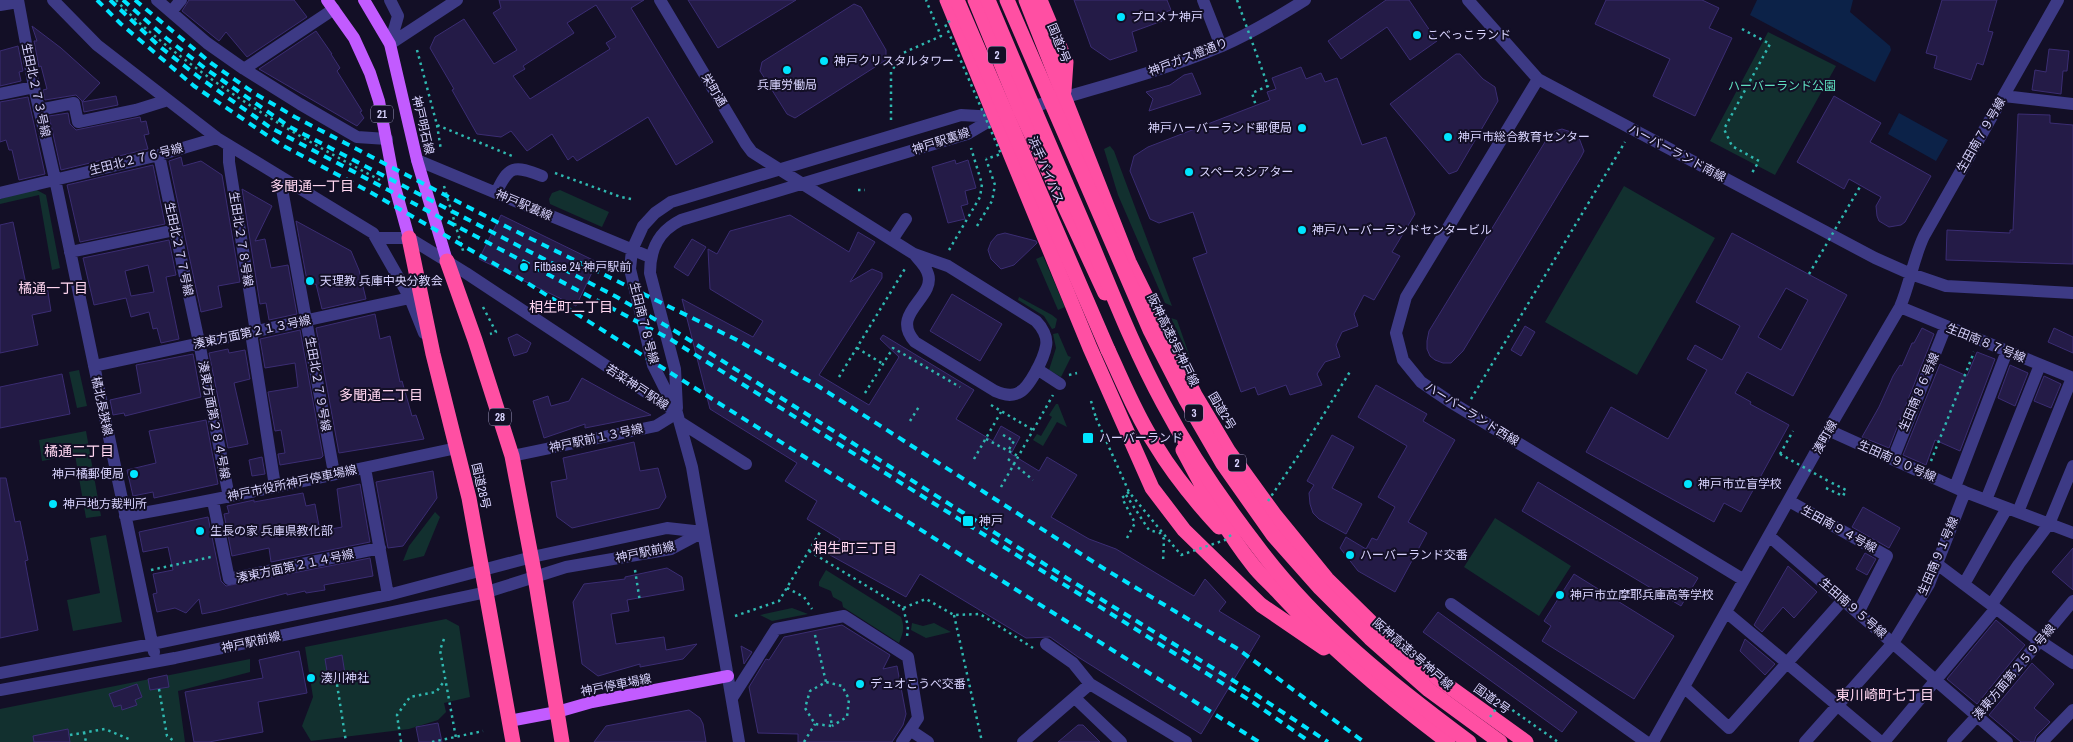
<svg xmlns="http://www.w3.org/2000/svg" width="2073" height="742" font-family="'Archivo Narrow','Noto Sans JP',sans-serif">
<rect width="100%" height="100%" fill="#130f26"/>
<path fill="#12302f" d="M1768 32 1836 66 1775 175 1710 141Z
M1110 146 1114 151 1172 306 1165 303 1118 195 1104 149Z
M1624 186 1715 238 1637 375 1545 322Z
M35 189 46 195 60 268 52 270 39 195 0 204V199Z
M560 190 609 212 602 227 550 204 549 199 552 193Z
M1043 256 1065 307 1058 310 1036 259Z
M1019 297 1052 315 1057 319 1055 328 1052 329 1044 316 1018 300Z
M1171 318 1177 320 1191 360Z
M1058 333 1068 356 1071 357 1061 377 1049 370 1056 348 1053 334Z
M79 370 87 406 77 408 69 372Z
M1056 404H1058L1067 427 1057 422 1043 446 1033 440 1037 434 1041 436 1052 417 1049 415Z
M86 431 101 516 86 518 75 455 42 461 39 440Z
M435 512 440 517 424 556 403 561 409 546Z
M1495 518 1571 566 1539 616 1464 567Z
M106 535 122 622 73 631 67 600 100 593 90 538Z
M826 570 901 617C905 628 903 633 899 643L843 607 842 602 833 597 831 591 819 586V582Z
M792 608 808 614 772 621 760 615Z
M446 619 459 626 470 697 444 703 446 712 438 720 409 729 311 741 302 726 313 697 305 647Z
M912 623 923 626 934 623 951 632 926 638 911 630Z
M250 659V672L178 691 185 742H0V709Z"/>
<path fill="#0c2248" d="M1757 0H1853L1850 12 1890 46 1891 50 1875 82 1750 15Z
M1899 113 1948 140 1936 161 1888 134Z"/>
<path fill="#241b47" stroke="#3b2d73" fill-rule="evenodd" d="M189 0H294L307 17 247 57 226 32 219 41 182 11Z
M499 0H644L631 8 713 142 676 165 648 117 577 161 573 156 568 160 552 134 527 151 511 131 501 137 477 134 452 90 454 89 430 48 435 37 464 19 494 64 517 50 493 13 501 8ZM596 5 616 37 606 43 610 49 530 99 513 76 525 69 523 66 574 33 567 23Z
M688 0H796L718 48Z
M1074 0H1167L1171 10 1160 14 1162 21 1132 32 1137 51 1110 60 1091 47Z
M1386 0H1409L1437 41 1410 60 1387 27 1341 59 1328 41Z
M1606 0H1702L1719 8 1709 28 1732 38 1695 116 1653 96 1670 59 1595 24Z
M1942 0H1997L1988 31 1993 32 1983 65 1977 63 1971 80 1934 68 1937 56 1926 53Z
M854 4 861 7 886 50V60L795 118 787 114 760 71 762 62Z
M32 26 61 48 100 83 82 102 116 96 118 105 84 112 82 101 76 95 45 100 43 90 47 89 41 66 39 67 34 41H37Z
M316 31 332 54H331L340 68 337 71 362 111 360 112 364 118 357 126 259 69Z
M18 46 23 71 19 72 21 81 0 86V51Z
M2049 49 2069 51 2067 71H2063L2061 94 2032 90 2035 70 2046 72Z
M1456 54H1460L1483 79 1495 87 1498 101 1457 171 1449 174 1390 104Z
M1301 67 1306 79 1321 73 1325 82 1337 78 1362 145 1386 137 1415 214 1392 252 1400 256 1374 300 1364 295 1354 314 1358 326 1342 332 1336 345 1340 357 1325 362 1317 374 1322 385 1290 395 1286 385 1258 395 1255 387 1241 392 1193 258 1207 253 1193 212 1159 223 1150 219 1130 171 1134 156 1148 147 1270 100 1267 92 1276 89 1272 78Z
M1192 73 1201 94 1149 111 1153 99 1146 92 1170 85 1184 75Z
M1834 96 1881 123 1870 142 1931 176 1905 222 1901 225 1889 227 1879 221 1877 216 1876 206 1881 197 1849 179 1844 189 1797 162Z
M28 97 45 174 19 180 12 150H9L6 140 0 142V102Z
M68 113 70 124 76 130 140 117 141 122 146 121 149 134 144 135 148 149 61 170 49 116Z
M2018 114 2050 115V123L2073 125V264L1946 260 1947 230 2010 233V230H2013Z
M1562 129 1574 133 1579 138 1584 151 1581 157 1463 351 1451 363H1443L1435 360 1430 356 1427 349V341L1429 331 1548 137 1555 131Z
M181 157 183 166 201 161 222 175 240 282 218 286 222 307 201 312 169 161Z
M955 160 956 164 968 160 976 188 965 191 968 204 961 206 965 219 948 223 932 167Z
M153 165 165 224 80 242 67 185Z
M242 189 272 206 255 241 265 239 271 268 288 265 297 314 269 320 266 303 260 304Z
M501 215 597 262 576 306 479 259Z
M790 215 849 252 858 232 875 242 850 282 872 269 882 273V278L819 375 869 405 899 357 880 339 883 335 974 390 956 419 993 441 1001 426 1020 437 1011 454 1039 471 1047 457 1077 475 1051 517 1089 539 1116 549 1194 596 1205 579 1226 602 1219 611 1260 636 1201 734 1078 657 1050 637 1026 638 920 574 906 597 830 555 840 539 807 519 817 501 785 481 797 463 710 409 682 299 753 337 763 321 710 289 708 249 717 254 730 231Z
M296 221 351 251 359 270 366 299 322 309 316 284 308 286Z
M13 222 27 289 47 286 51 311 32 315 38 345 0 353V225Z
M1005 233 1036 241 1037 243 1014 265 1001 269 991 259 988 250 991 242 997 235Z
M1732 233 1847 295 1793 396 1747 372 1735 393 1751 402 1750 404 1789 425 1741 512 1724 503 1714 522 1586 452 1611 407 1668 439 1707 370 1687 359 1695 345 1722 360 1740 326 1696 302ZM1786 288 1808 300 1781 350 1758 337Z
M692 239 706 247 688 276 674 267Z
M169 240 176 275 166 277 179 339 161 343 157 328 153 329 149 312 131 317 126 298 94 305 83 258ZM148 265 154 292 131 296 125 271Z
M952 294 1002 324 980 361 930 331Z
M375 314 380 339 390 336 400 382 402 381 412 416 416 415 424 439 339 453 316 328Z
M1525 326 1535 332 1521 356 1511 350Z
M1922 328 1934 334 1889 448 1862 437 1879 407 1893 376 1900 365 1902 366 1912 343H1914Z
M2054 328 2073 337V353L2048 342Z
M300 330 323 456 321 458 280 465 278 454 285 453 281 430 275 431 268 392 298 387 295 363 265 368 260 339Z
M517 334 531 343 527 352 514 356 508 338Z
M228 349 229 353 245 350 250 379 234 383 248 444 228 448 209 353Z
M1977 352 1995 359 1960 451 1935 440 1926 465 1903 455 1940 364 1967 376Z
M193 354 201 397 125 416 124 413 113 415 110 400 141 393 136 365Z
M2010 365 2028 373 2015 406 1998 398Z
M62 374 70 414 0 428V387Z
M2044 376 2061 384 2051 408 2034 401Z
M582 378 618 398 651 415 585 428V424L544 438 533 401 548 396 551 406 569 401Z
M1376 385 1427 414 1423 421 1455 440 1408 522 1427 533 1395 592 1358 571 1340 548 1346 537 1366 549 1372 538 1377 540 1395 507 1378 497 1407 446 1358 417Z
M206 420 218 484 154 498 153 492 133 496 127 470 156 463 149 431Z
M1332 435 1354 447 1332 488 1362 504 1346 534 1319 519 1313 513 1310 504 1309 493 1314 485 1307 481Z
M634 442 640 471 658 468 666 497 659 508 572 528 557 517 551 482 567 479 563 458Z
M262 457 265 474 252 476 249 460Z
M433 471 437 498 403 546 388 548 376 482Z
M0 478H6L15 522 20 521 28 560 25 561 38 630 0 638Z
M1538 482 1698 578 1681 606 1522 511Z
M360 484 370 542 271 562 269 548 232 556 224 514 229 513 227 506 254 500V502L303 493 306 506 315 504 320 531 342 527 337 489Z
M1863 507 1900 528 1889 548 1852 527Z
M208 517 221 581 226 586 370 558 373 576 324 585 325 590 306 593 305 591 287 595V593L217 611 202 614 199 599 186 613 175 608 157 612 153 594 157 593 153 574 173 570 168 547 143 552 139 532Z
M2073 548V590L2052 572Z
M1865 553 1876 559 1867 575 1856 569Z
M1788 566 1817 592 1794 618 1783 607 1762 632 1754 625Z
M667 568 682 577 684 590 627 600 629 611 611 614 616 644 664 637 666 650 697 644 683 659 640 667V664L598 676 582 664 573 602 584 584 625 579V577Z
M1574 574 1674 636 1634 699 1542 641 1551 626 1544 621Z
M1438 612 1577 712 1562 732 1423 632Z
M1996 620 2025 645 1977 704 1947 679Z
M842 625 890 655 883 669 897 666 906 714 903 725 892 742H798V734L758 733 749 687 766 659 769 660 784 637Z
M1745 639 1775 664 1765 675 1740 651Z
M741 646 752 652 744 664Z
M299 651 307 693 258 702 263 732 209 742H194L185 692 263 678 259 660Z
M342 655 345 674 328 677 325 659Z
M2032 663 2054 684 2034 708 2050 722 2036 736 2034 742H2021L1989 715Z
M167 675 169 687 150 690 148 679Z
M137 684 142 697 135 700 137 705 122 710 121 705 114 707 109 694Z
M689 710 700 718 703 724 706 742H594L606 726Z
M438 723 442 742H419L416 727Z
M1078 725H1083L1100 742H1058Z
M68 729 70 742H34L33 736Z"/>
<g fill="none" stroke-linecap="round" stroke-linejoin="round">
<path stroke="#2fb8b0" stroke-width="2.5" stroke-dasharray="2.5 4" stroke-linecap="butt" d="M116 0C138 24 163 43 188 62 249 108 313 145 380 180
M1742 29 1770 44 1724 129 1732 146 1759 161 1752 173
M417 50 437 125 512 156
M891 120V72L903 53 941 36 926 0
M437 125 441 150
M555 173 621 197 631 199
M444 186 464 254
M858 190H865
M977 226 992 201 995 185 986 159
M949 250 980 197 982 184 971 148
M483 307 496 332 490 334
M857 348 883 364
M1069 375 1077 373
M839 377 906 267
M865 393 893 348 960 387
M1471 399 1625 142
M1091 401 1096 418
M991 405 1033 430
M910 421 920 405
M1003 435 1014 441 1008 451
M986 439 1018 456
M1780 454 1793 431
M974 459 1001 412
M1008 459 1033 480
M1931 461 1974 352
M1001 487 1053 395
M1826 488 1843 496 1846 490 1830 482
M1126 495 1149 530 1160 533 1164 539 1163 562
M1127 538 1135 523 1122 498 1129 492
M809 551 903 608 926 599 954 615 980 614 1033 648
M151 570 211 557
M635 570 640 602
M787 588 804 597 812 609
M903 608 908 626 907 637
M954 615 982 742
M735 616 779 601 820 532
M815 635 826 682
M444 639 440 650 456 738
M336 678 346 742
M1477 686 1501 702
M159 689 167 736 175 742
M830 714 832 726 815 724 805 708 810 691 826 682 842 686 849 699 847 717 832 726
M84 732 86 742
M70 735 105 729 129 739 130 742
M401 742 397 715 410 697 436 692 445 680
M432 742 483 731
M804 742 815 724"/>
<path stroke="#3d3a85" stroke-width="12" d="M18 0 34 87 55 179 154 652
M53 0 97 45 217 138 373 233 410 298 424 333
M157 0 207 43 244 69 300 104 357 137 387 139
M390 0 398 16 390 44
M660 0 746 144 752 152 914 254 948 266 1036 321C1042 327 1048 337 1046 346 1044 358 1029 389 1018 393 1010 397 1002 394 995 391L915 342C889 313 936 298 928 274 926 266 919 260 914 254
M1203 0 1221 46
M1468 0 1538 79 1875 258 1911 274 1946 286 2073 293
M0 5 18 2
M171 12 181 0
M390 44 457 0
M244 69 334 9
M1538 79 1406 297 1396 333 1403 360 1421 382 1449 401 1744 580
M0 94 34 87
M2004 96 2073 104
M1025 109C1091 89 1158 73 1222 46 1251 33 1278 17 1305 0
M39 110 74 103 78 122 136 110 168 100
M229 146V162L256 332
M159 155 199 342 229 497
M417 160 650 257
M280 178 334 473
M0 193 159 155 217 138
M496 193C509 165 514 165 542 176
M377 238H409L466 273 676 412
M892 240 906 219
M70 252 175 230
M1900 307 2073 378
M251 333 275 486
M94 366 410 298
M1037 369 1060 384
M677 408 675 369 650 273C650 248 659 231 681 220L967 134 996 117
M680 422 746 464
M1828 430 1965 492 2073 533
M512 456 656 426 677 413
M1893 459 1946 326
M365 468 388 595
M1955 487 2007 351
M1986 500 2040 365
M213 501 229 579 380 548
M1789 501 1887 556 1858 613
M2018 512 2072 378
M125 516C237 497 347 471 457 448
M1769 536 2007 742
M1937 564 2034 637 2073 663
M1964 584 2007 508
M1451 604 1646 742
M1991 605 2019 564 2049 524 2073 466
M1726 612 1881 742
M1046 644 1073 663 1090 684
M0 673 152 644 388 595 532 557 667 528 703 532
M1685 688 1729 728 1843 600
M0 690 175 658 487 592 566 567 671 549 703 532
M732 698 776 629 844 616 908 657 918 718 902 742
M1075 698 1121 742
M910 730 928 742
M739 742 692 467 677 413 653 365 630 269 632 250 643 226 655 213 671 202 961 115 996 117
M1023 742 1090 684 1186 742
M1653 742 1828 430 1900 307C1910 284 1913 259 1924 236L2058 0
M1805 742 1893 643 1929 584 1965 492
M1884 742 1996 608
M1953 742 1977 716 2073 601
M2042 742 2073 710"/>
<path stroke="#c25bff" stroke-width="12" d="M327 0 354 38 370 73 379 101 395 187 409 238
M364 0 390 44 417 160 447 261
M509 721 557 712 592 702 728 676"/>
<path stroke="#ff4fa3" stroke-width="15" d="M947 0 1090 348 1152 488 1184 530 1261 605 1324 648
M975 0 1020 110 1105 293
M1026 0 1129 262 1195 395 1229 452 1274 514 1327 579 1376 627 1440 680 1526 742
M1040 0 1066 62 1064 91
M409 238 433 354 469 498 513 742
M447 261 475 340 512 456 535 577 562 742
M1108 350C1123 382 1136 415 1155 444 1173 474 1195 501 1219 527
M1183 450C1204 489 1224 529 1252 564 1260 575 1271 584 1280 594 1331 649 1388 697 1448 742"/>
<path stroke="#00e5ff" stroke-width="4" stroke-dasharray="8 6" stroke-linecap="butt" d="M97 0 121 24 194 86 280 144 370 192 521 279 1259 742
M110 0 159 46 200 78 271 128 670 339 1251 701 1310 742
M123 0 166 38 206 69 290 127 615 296 675 331 1065 577 1255 694 1328 742
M135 0 211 63 254 93 295 117 497 222 737 340 818 386 1103 568 1238 649 1364 742"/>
<path stroke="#2fb8b0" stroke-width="2.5" stroke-dasharray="2.5 4" stroke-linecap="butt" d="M1237 0 1268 86 1252 93 1256 106
M950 21 945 24 1001 154 986 159
M1809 274 1861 185
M1096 418 1129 492 1181 555 1225 540 1231 535
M1780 454 1830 482
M1268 501 1300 453 1351 370
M1490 717 1501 702 1558 742"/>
<path stroke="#ff4fa3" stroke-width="15" d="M957 0 1108 350
M988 0C1019 74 1050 147 1082 221 1108 282 1131 344 1163 403 1189 452 1223 502 1257 546 1315 624 1392 685 1469 742
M1007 0 1150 330 1186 400 1223 464 1273 535 1320 588 1370 638 1429 690 1500 742"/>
</g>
<g fill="#00e5ff" stroke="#130f26" stroke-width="2">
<circle cx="1121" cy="17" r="5"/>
<circle cx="1417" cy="35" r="5"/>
<circle cx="824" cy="61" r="5"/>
<circle cx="787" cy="70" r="5"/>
<circle cx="1302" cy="128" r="5"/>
<circle cx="1448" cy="137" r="5"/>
<circle cx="1189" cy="172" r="5"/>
<circle cx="1302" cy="230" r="5"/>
<circle cx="524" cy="267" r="5"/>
<circle cx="310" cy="281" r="5"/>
<rect x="1082" y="432" width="12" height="12" rx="2.5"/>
<circle cx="134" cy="474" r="5"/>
<circle cx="1688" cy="484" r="5"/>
<circle cx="53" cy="504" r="5"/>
<rect x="962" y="515" width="12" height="12" rx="2.5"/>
<circle cx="200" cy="531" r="5"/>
<circle cx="1350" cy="555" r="5"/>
<circle cx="1560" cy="595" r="5"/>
<circle cx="311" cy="678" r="5"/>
<circle cx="860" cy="684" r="5"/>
</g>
<g text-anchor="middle" stroke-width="4" stroke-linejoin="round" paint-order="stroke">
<g fill="#130f26" stroke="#9e99be" stroke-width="1">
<rect x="988" y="46.5" width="18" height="17" rx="4"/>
<rect x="371" y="105.5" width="22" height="17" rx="4"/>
<rect x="1185" y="404.5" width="18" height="17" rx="4"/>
<rect x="489" y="408.5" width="22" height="17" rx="4"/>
<rect x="1228" y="454.5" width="18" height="17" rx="4"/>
</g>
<g font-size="11" font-weight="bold" fill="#d9d4ff">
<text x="997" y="59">2</text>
<text x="382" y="118">21</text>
<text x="1194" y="417">3</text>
<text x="500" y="421">28</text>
<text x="1237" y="467">2</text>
</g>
<g font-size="12" fill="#d9d4ff" stroke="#130f26" text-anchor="start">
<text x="1131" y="21">プロメナ神戸</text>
<text x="1427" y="39">こべっこランド</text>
<text x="834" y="65">神戸クリスタルタワー</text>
<text x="787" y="89" text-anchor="middle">兵庫労働局</text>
<text x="1292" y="132" text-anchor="end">神戸ハーバーランド郵便局</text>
<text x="1458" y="141">神戸市総合教育センター</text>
<text x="1199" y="176">スペースシアター</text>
<text x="1312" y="234">神戸ハーバーランドセンタービル</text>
<text x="534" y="271">Fitbase 24 神戸駅前</text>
<text x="320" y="285">天理教 兵庫中央分教会</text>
<text x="1099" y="442">ハーバーランド</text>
<text x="124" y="478" text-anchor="end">神戸橘郵便局</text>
<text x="1698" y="488">神戸市立盲学校</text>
<text x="63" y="508">神戸地方裁判所</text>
<text x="979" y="525">神戸</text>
<text x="210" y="535">生長の家 兵庫県教化部</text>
<text x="1360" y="559">ハーバーランド交番</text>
<text x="1570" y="599">神戸市立摩耶兵庫高等学校</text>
<text x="321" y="682">湊川神社</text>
<text x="870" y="688">デュオこうべ交番</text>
</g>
<g font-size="12" fill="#d9d4ff" stroke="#130f26">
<text transform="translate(1059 43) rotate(68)" y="4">国道2号</text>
<text transform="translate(1188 57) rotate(-21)" y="4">神戸ガス燈通り</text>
<text transform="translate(36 90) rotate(78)" y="4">生田北２７３号線</text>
<text transform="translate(714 90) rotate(59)" y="4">栄町通</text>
<text transform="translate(423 125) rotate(77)" y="4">神戸明石線</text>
<text transform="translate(1981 135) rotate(-60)" y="4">生田南７９号線</text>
<text transform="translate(941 141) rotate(-18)" y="4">神戸駅裏線</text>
<text transform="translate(1677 153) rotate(28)" y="4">ハーバーランド南線</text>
<text transform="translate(136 159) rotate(-14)" y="4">生田北２７６号線</text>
<text transform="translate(1046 170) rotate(67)" y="4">浜手バイパス</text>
<text transform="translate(524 205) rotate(23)" y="4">神戸駅裏線</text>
<text transform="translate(241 239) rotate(81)" y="4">生田北２７８号線</text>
<text transform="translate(179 249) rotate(78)" y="4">生田北２７７号線</text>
<text transform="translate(644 323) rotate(76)" y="4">生田南７８号線</text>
<text transform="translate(252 332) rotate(-12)" y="4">湊東方面第２１３号線</text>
<text transform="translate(1173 340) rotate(64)" y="4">阪神高速3号神戸線</text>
<text transform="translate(1986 343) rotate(22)" y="4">生田南８７号線</text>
<text transform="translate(318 384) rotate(80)" y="4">生田北２７９号線</text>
<text transform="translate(637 387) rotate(33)" y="4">若菜神戸駅線</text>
<text transform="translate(1919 392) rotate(-67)" y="4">生田南８６号線</text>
<text transform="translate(102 406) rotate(78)" y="4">橘北長狭線</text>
<text transform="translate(1222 411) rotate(59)" y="4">国道2号</text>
<text transform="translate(1472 414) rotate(32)" y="4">ハーバーランド西線</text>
<text transform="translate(214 420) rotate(79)" y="4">湊東方面第２８４号線</text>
<text transform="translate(1825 437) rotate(-61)" y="4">湊町線</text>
<text transform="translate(596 438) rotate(-12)" y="4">神戸駅前１３号線</text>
<text transform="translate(1897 461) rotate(24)" y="4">生田南９０号線</text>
<text transform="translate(292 483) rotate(-12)" y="4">神戸市役所神戸停車場線</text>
<text transform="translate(481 486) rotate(77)" y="4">国道28号</text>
<text transform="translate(1839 529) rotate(29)" y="4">生田南９４号線</text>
<text transform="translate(645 552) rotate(-12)" y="4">神戸駅前線</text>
<text transform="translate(1938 556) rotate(-67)" y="4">生田南９１号線</text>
<text transform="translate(295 566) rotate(-12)" y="4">湊東方面第２１４号線</text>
<text transform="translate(1853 608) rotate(41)" y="4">生田南９５号線</text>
<text transform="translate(251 642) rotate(-12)" y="4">神戸駅前線</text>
<text transform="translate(1413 654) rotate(41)" y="4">阪神高速3号神戸線</text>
<text transform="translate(2014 672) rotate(-50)" y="4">湊東方面第２５９号線</text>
<text transform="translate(616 685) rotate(-11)" y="4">神戸停車場線</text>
<text transform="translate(1492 699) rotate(36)" y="4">国道2号</text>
</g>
<g font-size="12" fill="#5fe0c0" stroke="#130f26">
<text x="1782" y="90">ハーバーランド公園</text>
</g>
<g font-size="14" fill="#ffd6f0" stroke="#130f26">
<text x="312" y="191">多聞通一丁目</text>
<text x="53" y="293">橘通一丁目</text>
<text x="571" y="312">相生町二丁目</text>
<text x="381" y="400">多聞通二丁目</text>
<text x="79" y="456">橘通二丁目</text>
<text x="855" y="553">相生町三丁目</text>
<text x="1885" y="700">東川崎町七丁目</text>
</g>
</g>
</svg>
